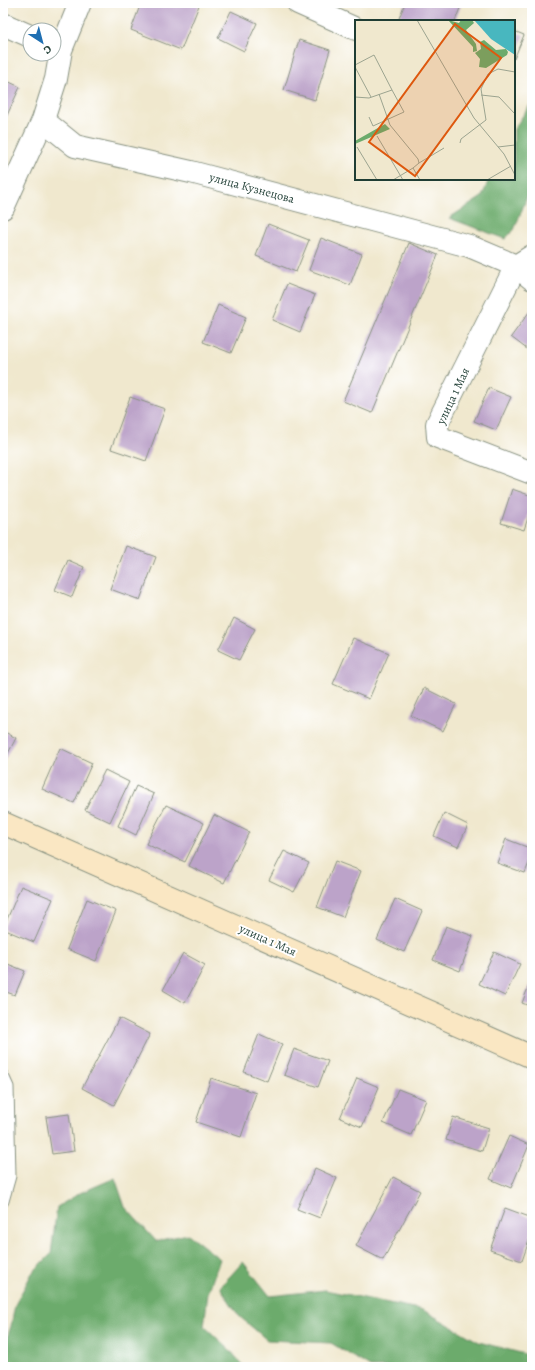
<svg xmlns="http://www.w3.org/2000/svg" width="535" height="1370" font-family="Alegreya,serif">
<rect width="100%" height="100%" fill="#fff"/>
<filter id="ink" filterUnits="userSpaceOnUse"><feTurbulence type="fractalNoise" baseFrequency=".025" numOctaves="2"/><feDisplacementMap in="SourceGraphic" scale="8" xChannelSelector="R" yChannelSelector="G"/><feConvolveMatrix kernelMatrix="1 2 1 2 8 2 1 2 1" color-interpolation-filters="sRGB"/></filter>
<filter id="wash" filterUnits="userSpaceOnUse"><feTurbulence type="fractalNoise" baseFrequency=".012" numOctaves="4" result="noise"/><feDisplacementMap in="SourceGraphic" scale="16" xChannelSelector="R" yChannelSelector="G"/><feGaussianBlur stdDeviation="0.9" result="paint"/><feColorMatrix in="noise" values="0 0 0 0 0 0 0 0 0 0 0 0 0 0 0 0 0 1.4 0 .05"/><feComposite in="paint" operator="in"/></filter>
<g filter="url(#wash)">
<rect width="100%" height="100%" fill="#f0e8ce"/>
<path fill="#6cab6c" stroke="#467450" d="M532 102V189L527 197 514 230 505 239 449 218 482 197 489 179H514V129Z
M115 1178 125 1207 156 1241 188 1234 220 1259 208 1293 204 1326 230 1350 244 1367H3V1349L11 1326 15 1305 32 1273 51 1254 57 1207 80 1193Z
M243 1262 270 1296 325 1290 423 1310 479 1342 532 1356V1367H370L331 1343 267 1340 239 1316 220 1287Z"/>
<g id="blocks">
<path fill="#bca3c9" d="M141 3H200L181 50 131 30Z
M405 3H462L455 21H398Z
M231 11 257 23 244 51 218 38Z
M514 31 524 35 514 59Z
M299 40 330 50 315 100 284 90Z
M3 79 20 87 3 124Z
M268 224 309 240 296 272 256 256Z
M321 238 362 254 350 285 309 270Z
M409 243 438 255 372 413 343 401Z
M287 284 315 295 300 332 272 320Z
M218 305 246 317 231 353 203 342Z
M532 308V353L511 337Z
M489 388 511 397 496 430 474 421Z
M130 397 165 409 146 461 111 449Z
M512 489 532 496V505L524 530 501 523Z
M126 546 156 557 140 600 110 589Z
M68 560 84 567 72 597 55 590Z
M234 618 255 629 239 660 218 650Z
M353 638 389 653 369 699 333 684Z
M424 688 456 704 443 731 411 716Z
M3 731 16 738 3 763Z
M60 748 92 763 74 803 42 789Z
M105 770 129 782 110 822 85 810Z
M136 786 154 794 136 835 118 826Z
M166 805 204 823 185 862 146 844Z
M444 813 468 825 458 847 434 836Z
M214 815 249 832 224 883 189 866Z
M506 839 532 849V855L525 873 497 863Z
M284 851 309 863 294 892 269 880Z
M335 861 361 871 343 917 317 907Z
M21 886 53 899 34 942 3 929Z
M87 899 116 911 96 961 67 949Z
M395 899 422 911 404 952 377 940Z
M446 926 473 936 460 971 433 960Z
M494 952 520 964 505 996 479 984Z
M183 953 205 965 185 1003 163 990Z
M3 962 25 971 15 995 3 991Z
M532 978V1007L522 1003Z
M119 1018 150 1034 114 1105 82 1088Z
M259 1034 282 1044 267 1081 244 1072Z
M294 1049 328 1061 318 1087 284 1075Z
M211 1078 256 1093 241 1137 196 1122Z
M357 1078 379 1087 362 1127 340 1118Z
M398 1089 426 1100 411 1135 383 1123Z
M69 1114 74 1151 52 1154 46 1117Z
M453 1117 489 1128 482 1151 446 1140Z
M509 1136 529 1145 511 1188 490 1179Z
M315 1168 337 1178 320 1218 297 1209Z
M393 1177 420 1191 383 1260 356 1246Z
M505 1208 532 1218V1232L522 1261 490 1250Z"/>
</g>
</g>
<g filter="url(#ink)">
<use href="#blocks" fill-opacity="0" stroke="#889281" stroke-width="1"/>
<g fill="none" stroke-linecap="round" stroke-linejoin="round">
<defs>
<path id="lane" d="M3 1076 8 1087 10 1176 3 1201"/>
<path id="street" d="M298 3 356 29
M3 24 30 36
M54 47 61 50 56 79 43 120 75 146 191 172 469 246 516 266 532 279
M61 50 80 3
M3 208 43 120
M532 256 516 266 437 424 438 437 532 473"/>
<path id="secondary" d="M3 823 532 1057"/>
</defs>
<use href="#lane" stroke="#889281" stroke-width="13"/>
<use href="#street" stroke="#889281" stroke-width="24"/>
<use href="#secondary" stroke="#889281" stroke-width="24"/>
<use href="#lane" stroke="#fff" stroke-width="11"/>
<use href="#street" stroke="#fff" stroke-width="22"/>
<use href="#secondary" stroke="#fae7c3" stroke-width="22"/>
</g>
</g>
<g text-anchor="middle" stroke-width="4" stroke-linejoin="round" paint-order="stroke">
<g font-size="12" fill="#1f3d34" stroke="#fff">
<text transform="translate(252 188) rotate(15)" y="4">улица Кузнецова</text>
<text transform="translate(453 396) rotate(-65)" y="4">улица 1 Мая</text>
<text transform="translate(268 940) rotate(24)" y="4">улица 1 Мая</text>
</g>
</g>
<g transform="translate(355 20)">
<rect width="160" height="160" fill="#f0e8ce"/>
<path d="M93 0 104 3 106 0H117L119 3 111 10 121 24 122 31 118 32V27ZM129 20 141 30 151 29 153 32 152 35 131 48 124 47 125 39 120 33 126 29 125 22ZM30 104 35 109 0 124V121Z" fill="#6cab6c"/>
<path d="M119 0H160V35L136 19Z" fill="#48b7bf"/>
<path fill="none" stroke="#9ca490" stroke-width="1" d="M62 0 119 98 149 134 160 155M0 45 19 35 37 70 14 78 0 77M0 47 16 77M24 74 35 105 63 139 64 143 58 148 65 160M126 75 144 77 160 94M14 97 18 106 49 92 37 70M22 116 48 160M105 123 106 119 131 100 126 69 133 54 143 49 160 52M2 127 22 160M143 127 160 125M64 143 89 128M38 160 58 148M132 160 156 146"/>
<path fill="#de580e" fill-opacity="0.15" stroke="#de580e" stroke-width="2" d="M100 4 146 38 60 156 14 122Z"/>
<rect width="160" height="160" fill="none" stroke="#1f3d34" stroke-width="2"/>
</g>
<rect width="535" height="1370" fill="none" stroke="#fff" stroke-width="16"/>
<g transform="translate(42 42) rotate(144)"><circle r="19" fill="#ffffff" stroke="#a5b1ae"/>
<path d="M0-3L7 15L0 10L-7 15Z" fill="#1f6fb2"/>
<text y="-6" font-size="11" font-weight="bold" text-anchor="middle" fill="#1f3d34">С</text>
</g>
</svg>
